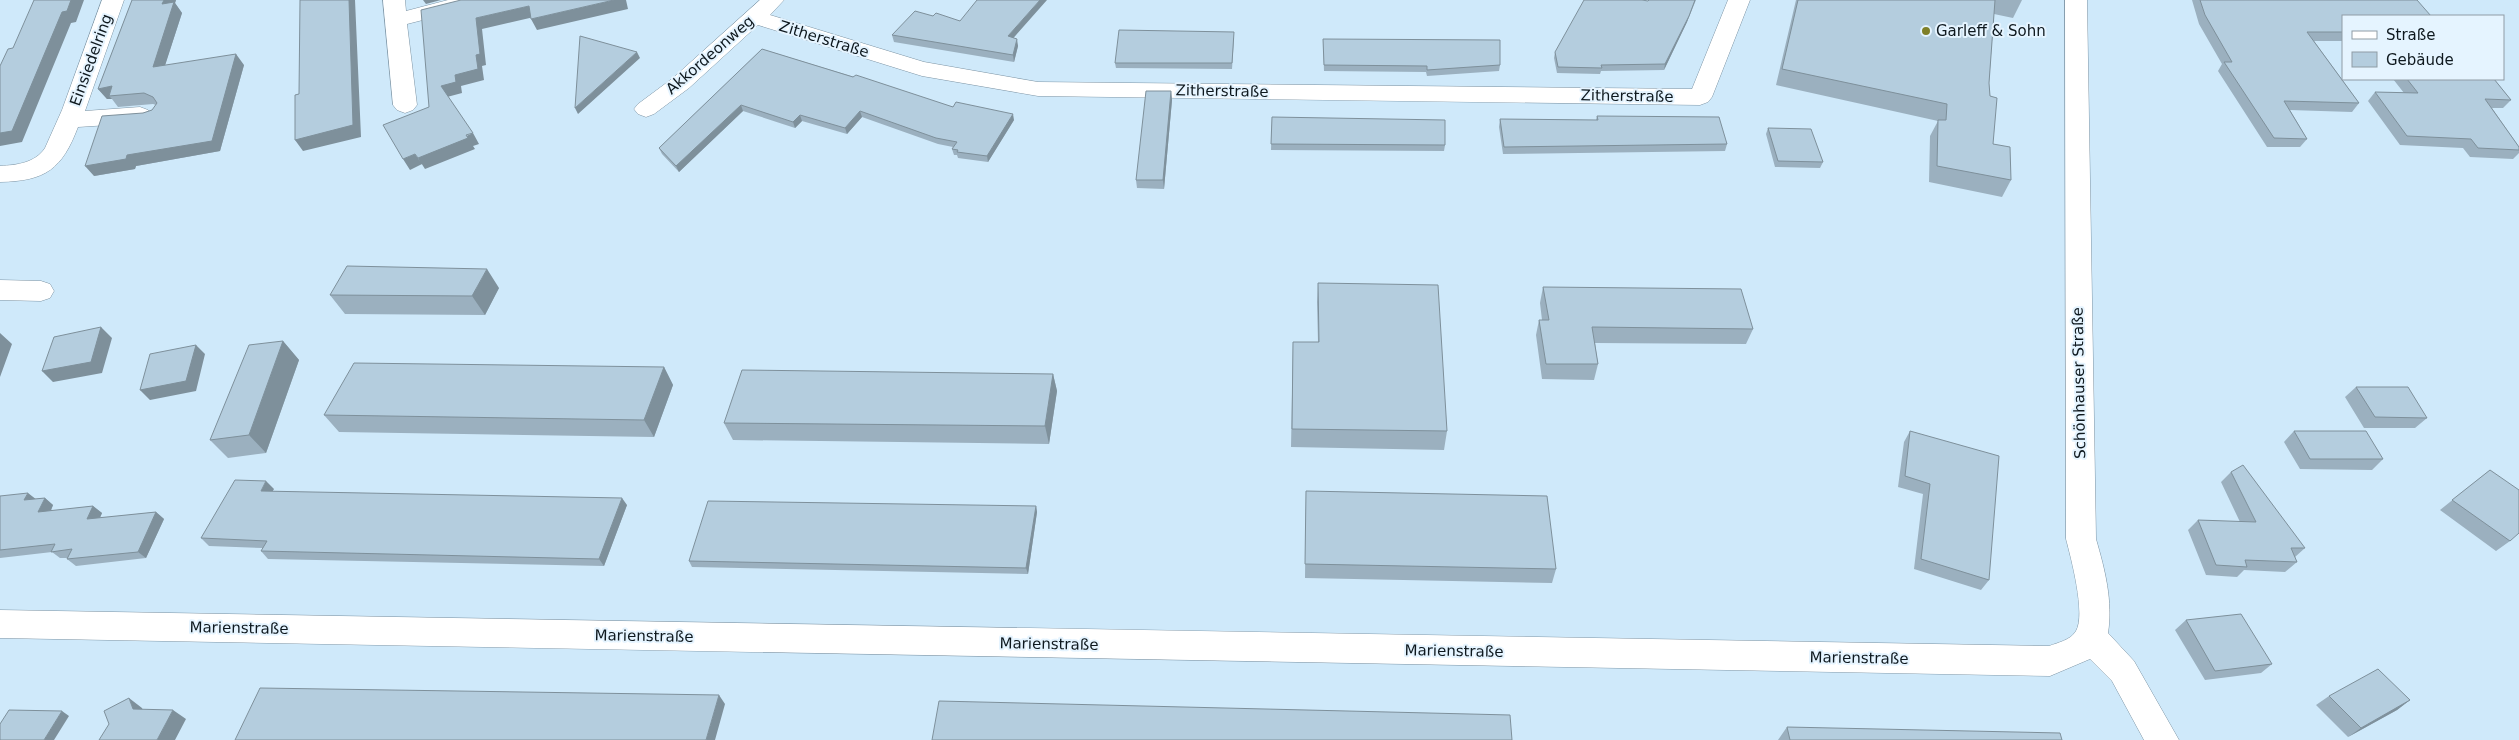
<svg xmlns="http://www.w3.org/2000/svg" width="2519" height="740" font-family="'DejaVu Sans',sans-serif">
<rect width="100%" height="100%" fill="#cfe9fa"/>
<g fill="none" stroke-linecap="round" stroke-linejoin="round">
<defs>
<path id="minor" d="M102 0H124L85 111 140 107 148 110 152 115 148 120 140 123 78 127C62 169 46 181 0 182V166C17 165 35 163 45 148L62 110Z
M383 0H405L406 11 448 0H485L482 5 407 24 417 105 413 110 405 113 397 110 393 105Z
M760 0H784L770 15 924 62 1038 82 1692 89 1728 0H1750L1712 97 1708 102 1700 105 1038 96 922 76 758 25 689 88 654 114 646 117 638 114 634 109 638 104 673 78Z
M2065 0H2087L2096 539C2105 570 2113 601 2108 633L2134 661 2179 740H2144L2112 681 2090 659 2050 676 0 638V610L2049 646C2057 643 2071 640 2076 631 2086 614 2071 558 2066 539Z
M0 280 41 281 50 284 54 291 50 298 41 301 0 300Z"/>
</defs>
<use href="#minor" stroke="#7d94a4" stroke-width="1"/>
<use href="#minor" fill="#fff" fill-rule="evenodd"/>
</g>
<path fill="#9bb0bf" d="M132 0H176L175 3 182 13 165 65H244L220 151 136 166 135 169 94 176 143 113 152 110 156 105 153 104 118 107 112 99H107L98 89Z
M1649 0H1696L1687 22 1664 70 1601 71 1600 74 1557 73 1554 58 1555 52 1648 1Z
M1796 0H2022L2013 18 1994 14 1989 83 1993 144 2011 180 2002 197 1929 182 1930 136 1938 121 1776 85Z
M2192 0H2417L2343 16V41H2314L2359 103 2352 112 2290 110 2307 139 2300 147H2267L2218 71 2222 64 2199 24Z
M892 35 1014 38 1018 46 1014 62 894 42Z
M1234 38 1232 69 1116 68 1115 63Z
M1323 39 1500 65 1499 71 1427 76 1426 72 1324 71Z
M762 49 953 107 1014 120 988 162 958 158 957 155H954L952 149 953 147 938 144 862 117 847 134 802 121 795 128 743 111 679 172 662 154 659 148Z
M2393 79H2494L2511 100 2503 108H2492L2519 147V153L2513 159 2470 157 2463 148 2400 145 2368 101 2375 92 2404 93Z
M1171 91 1172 100 1164 189 1137 188 1136 180Z
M1597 116 1727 144 1725 151 1503 154 1499 127 1500 119 1596 120Z
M1272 117 1445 145 1444 151 1271 150Z
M1768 128 1823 162 1820 168 1775 167 1766 134Z
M1318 283 1447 431 1444 450 1291 447 1293 342H1318L1317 302Z
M1543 287 1753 329 1746 344 1595 343 1598 364 1594 380 1542 379 1536 335 1539 320H1542L1540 303Z
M499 288 485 315 345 314 330 295Z
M283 341 299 360 266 453 228 458 210 440Z
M664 367 673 385 654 437 339 432 324 415Z
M1053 374 1057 391 1049 444 733 440 724 423Z
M2356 387 2427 418 2415 428H2364L2345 397Z
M1910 431 1989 580 1981 590 1914 569 1923 494 1898 487 1904 442Z
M2294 431 2383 459 2372 470 2300 469 2284 442Z
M2490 470 2510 541 2496 551 2440 510Z
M2231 472 2305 548 2295 557 2297 562 2285 572 2244 570 2237 577 2206 575 2188 530 2198 520 2240 522 2221 482Z
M274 489 272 491 627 505 604 566 268 559 261 551 263 548 209 546 201 538Z
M1306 491 1556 569 1552 583 1305 578Z
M0 496 36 499 45 498 53 505 51 511 93 506 102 513 100 518 156 512 164 519 146 558 76 566 67 559 68 558H60L52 552 0 558Z
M1036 506 1037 512 1028 574 692 567 689 561Z
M2186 620 2272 664 2261 673 2205 680 2175 630Z
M2329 696 2410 700 2397 710 2348 737 2316 705Z
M1787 727 2062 740H1778Z"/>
<path fill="#7e909b" d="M71 0H84L76 22 71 23 22 142 0 146V133L62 12Z
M164 0H176L175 3 182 13 161 78 153 67 162 4Z
M349 0H355L361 137 303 151 295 140Z
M423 0H441L426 4Z
M614 0H626L628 9 537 30 531 19Z
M1040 0H1047L1009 43 1008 36Z
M1695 0 1687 22 1664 70 1665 64Z
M529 6 534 17 482 29 486 65 482 66 484 80 461 86 462 93 447 97 441 86 455 75 476 55V18Z
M1017 39 1018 46 1014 62 1013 55Z
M637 52 640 58 578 114 575 108Z
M236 54 244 65 220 151 136 166 135 169 94 176 85 166 127 155Z
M112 86 109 96 112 99H107L98 89Z
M1171 91 1172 100 1164 189 1163 180Z
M741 105 743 111 679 172 676 166Z
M860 111 862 117 847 134 845 128Z
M1013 114 1014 120 988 162 987 156Z
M800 115 802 121 795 128 793 122Z
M473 133 479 144 473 146 475 149 425 169 418 158Z
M415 154 422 164 410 170 403 159Z
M487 269 499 288 485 315 472 296Z
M101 327 112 338 102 373 53 382 42 371Z
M0 333 12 344 0 377Z
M283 341 299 360 266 453 249 435Z
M196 345 205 354 196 391 150 400 140 390Z
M664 367 673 385 654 437 644 420Z
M1053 374 1057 391 1049 444 1045 426Z
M266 481 274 489 268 499 261 491Z
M28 493 37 500H24Z
M45 498 53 505 47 519 38 512Z
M622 498 627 505 604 566 599 559Z
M93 506 102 513 96 526 87 519Z
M1036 506 1037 512 1028 574 1026 568Z
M156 512 164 519 146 558 138 552Z
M719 695 725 704 715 740H706Z
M129 698 142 708 146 719 133 709Z
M2410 700 2397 710 2348 737 2361 728Z
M173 710 186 719 175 740H157Z
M62 711 69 716 54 740H44Z"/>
<path fill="#b4cdde" stroke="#7e909b" d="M34 0H71L67 11 62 12 12 131 0 133V66L8 49 13 48Z
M132 0H164L162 4 174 2 153 67 236 54 212 141 127 155 126 159 85 166 102 116 143 113 152 110 157 103 153 97 144 93 109 96 112 86 98 89Z
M300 0H349L353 125 295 140V95L299 94Z
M461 0H614L531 19 529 6 476 18 480 54 476 55 478 69 455 75 456 82 441 86 473 133 466 135 468 138 418 158 415 154 403 159 383 125 429 107 421 10Z
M977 0H1040L1008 36 1017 39 1013 55 892 35 915 11 933 16 936 13 960 21Z
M1584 0H1642L1648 1 1649 0H1695L1689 16 1665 64 1601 65 1602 68 1558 67 1555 52Z
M1798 0H1995L1989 83 1990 96 1997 98 1993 144 2010 147 2011 180 1937 166 1938 120H1946L1947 104 1782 69Z
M2200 0H2417L2431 16H2343V32H2307L2359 103 2284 101 2307 139 2274 138 2224 62H2232L2205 15Z
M1119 30 1234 32 1232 63H1115Z
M580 36 637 52 575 108Z
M1323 39 1500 40V65L1427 70V66L1324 65Z
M762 49 853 77 856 75 953 107 956 102 1013 114 987 156 957 152 958 150 952 149 957 142 936 138 860 111 845 128 800 115 793 122 741 105 676 166 659 148Z
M2407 79H2494L2511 100 2485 99 2519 147V150L2478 148 2471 139 2407 136 2375 92 2418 93Z
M1146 91H1171L1163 180H1136Z
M1597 116 1719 117 1727 144 1504 147 1500 119 1598 120Z
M1272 117 1445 120V145L1271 144Z
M1768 128 1811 129 1823 162 1778 161Z
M347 266 487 269 472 296 330 295Z
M1318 283 1438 285 1447 431 1292 429 1293 342H1319Z
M1543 287 1741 289 1753 329 1592 327 1598 364H1546L1539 320H1549Z
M101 327 91 362 42 371 54 337Z
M283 341 249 435 210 440 249 345Z
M196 345 186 381 140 390 150 354Z
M354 363 664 367 644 420 324 415Z
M742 370 1053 374 1045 426 724 423Z
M2356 387H2408L2427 418 2375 417Z
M1910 431 1999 456 1989 580 1921 559 1930 484 1905 476Z
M2294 431H2366L2383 459H2310Z
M2243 465 2305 548H2291L2297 562 2245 560 2247 567 2216 565 2198 520 2256 522 2231 472Z
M2490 470 2519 490V533L2510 541 2452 500Z
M235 480 266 481 261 491 622 498 599 559 261 551 267 541 201 538Z
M1306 491 1547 496 1556 569 1305 564Z
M28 493 24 500 45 498 38 512 93 506 87 519 156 512 138 552 67 559 72 549 51 552 55 544 0 550V496Z
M708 501 1036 506 1026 568 689 561Z
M2241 614 2272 664 2215 671 2186 620Z
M2378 669 2410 700 2361 728 2329 696Z
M260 688 719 695 706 740H235Z
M129 698 133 709 173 710 157 740H99L109 724 104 711Z
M939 701 1510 715 1512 740H932Z
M9 710 62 711 44 740H0V724Z
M1787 727 2060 733 2062 740H1790Z"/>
<circle fill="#7f7f28" stroke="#e5f4ff" stroke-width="2" cx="1926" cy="31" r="5"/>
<g text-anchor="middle" stroke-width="4" stroke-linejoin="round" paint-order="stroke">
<g font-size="15" fill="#0e181e" stroke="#e5f4ff" text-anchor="start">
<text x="1936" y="36">Garleff &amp; Sohn</text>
</g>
<g font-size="15" fill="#0e181e" stroke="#e5f4ff">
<text transform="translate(824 39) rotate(17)" y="5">Zitherstraße</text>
<text transform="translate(710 55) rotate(-41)" y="5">Akkordeonweg</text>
<text transform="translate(91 60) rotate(-70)" y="5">Einsiedelring</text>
<text transform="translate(1222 91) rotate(1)" y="5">Zitherstraße</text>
<text transform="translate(1627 96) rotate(1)" y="5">Zitherstraße</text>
<text transform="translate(2079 383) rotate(-91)" y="5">Schönhauser Straße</text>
<text transform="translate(239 628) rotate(1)" y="5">Marienstraße</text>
<text transform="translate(644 636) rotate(1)" y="5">Marienstraße</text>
<text transform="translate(1049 644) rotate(1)" y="5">Marienstraße</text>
<text transform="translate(1454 651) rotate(1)" y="5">Marienstraße</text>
<text transform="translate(1859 658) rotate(1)" y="5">Marienstraße</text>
</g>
</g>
<rect x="2342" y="15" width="162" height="65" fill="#e5f4ff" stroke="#8f9ca5"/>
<rect x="2352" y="31" width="25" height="8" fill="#ffffff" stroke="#8f9ca5"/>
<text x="2386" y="40" font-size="15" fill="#0e181e">Straße</text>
<rect x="2352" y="52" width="25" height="15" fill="#b4cdde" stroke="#8f9ca5"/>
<text x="2386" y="65" font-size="15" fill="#0e181e">Gebäude</text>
</svg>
